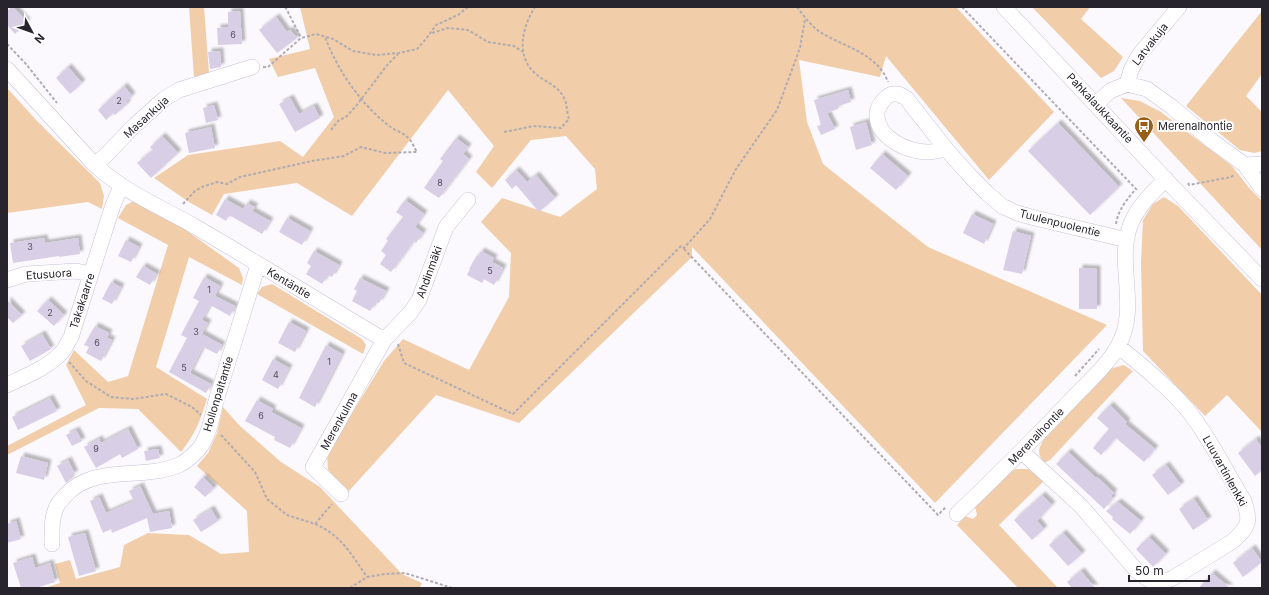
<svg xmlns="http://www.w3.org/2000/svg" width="1269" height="595" font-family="Inter,sans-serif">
<defs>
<filter id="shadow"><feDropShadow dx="3.5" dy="-3.5" stdDeviation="1" flood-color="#0004"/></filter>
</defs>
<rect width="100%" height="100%" fill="#fbf9fe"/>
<path fill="#f1cda9" d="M189 7H204L209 73 194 77Z
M300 7H956L1054 112 989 180 886 56 880 77 799 60 807 122 823 164 928 247 1107 325 935 503 692 247V257L519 423 436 395 348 492 328 470 327 454 384 361 403 339 469 370 509 297 511 253 481 222 502 198 560 217 597 189 595 169 566 136 531 140 492 188 476 172 494 146 448 90 352 216 297 183 224 194 212 215 189 202 154 178 188 155 280 141 303 157 334 117 315 68 278 77 269 59 310 49Z
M1032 7H1090L1081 19 1123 57 1114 71 1101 78Z
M1262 11V74L1246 96 1262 112V151L1254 153 1240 150 1186 106Z
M7 88 38 122 100 183 104 196 102 209 88 202 7 213Z
M1121 98 1140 101 1161 112 1232 166 1250 189 1262 201V250Z
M1164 197 1178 206 1262 295V432L1227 395 1205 416 1143 351 1141 263 1143 220 1153 204Z
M134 201 180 226 239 268 243 278 242 285 189 257 156 367 207 399C200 421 196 433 181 452L138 409 99 408 7 455V446L86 405 66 365 74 350 108 382 128 376 168 245 118 218 126 205Z
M272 284 362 339 366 345 363 354 257 294 262 287Z
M1124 365 1133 371 1050 460 1044 463C1036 452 1039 448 1045 437L1099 379 1113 368Z
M223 407 239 425 281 462 320 487 402 574 422 583 420 588H45L60 583 55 564 70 560 76 579 120 567 124 545 148 533 189 535 221 554 249 552 247 511 197 466 208 453 217 433Z
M1016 469H1028L1044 481 999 525 1058 588H1018L957 525 965 516 973 519 977 515 975 507 1001 478Z"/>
<path fill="#d8cee5" filter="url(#shadow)" d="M12 7H13L27 22 15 34 7 25V11Z
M240 11 242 44 218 45 217 28 228 27V12Z
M276 17 287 32 290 30 297 38 277 53 259 30Z
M220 51 221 67 210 69 208 52Z
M68 67 82 83 70 94 56 78Z
M124 86 132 96 126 102 127 104 115 115 113 113 106 120 98 110Z
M848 90 851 102 838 106V109L827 113 835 129 821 135 817 126 821 125 814 100Z
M290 98 299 114 314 106 320 118 295 132 279 104Z
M214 105 218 120 206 123 203 108Z
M866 122 872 145 856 150 850 127Z
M1058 123 1119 187 1090 215 1028 151Z
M211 127 215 148 189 153 185 133Z
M162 136 178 153 151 178 137 163 153 150 150 147Z
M456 138 468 147 463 154 469 159 439 198 424 188 443 161 440 159Z
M882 154 908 176 896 190 870 168Z
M516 170 527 182 536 175 555 198 539 212 516 185 512 189 505 180Z
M225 199 243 209 247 203 255 207 252 211 270 221 262 234 229 215 226 221 216 215Z
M405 200 424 214 415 227 423 233 416 243 414 241 391 272 380 264 386 255 381 251 388 241 386 239 403 217 396 212Z
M972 214 993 224 984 244 963 233Z
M287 218 310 231 302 245 279 232Z
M1013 231 1031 236 1022 274 1003 270Z
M44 238 45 243 78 238 80 254 59 257V256L13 263 10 243Z
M126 240 139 247 131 262 118 256Z
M314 251 339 265 332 277 328 275 322 284 306 274 311 266 307 263Z
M481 251 494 258 492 262 503 268 494 285 484 279 482 283 467 275 470 269H469L477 255 478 256Z
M143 266 157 274 150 285 136 277Z
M1079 268 1097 269V309H1079Z
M204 277 220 286 215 296 235 306 230 316 210 305 202 320 208 323 202 334 222 345 217 354 203 347 190 373 211 384 206 393 169 372 187 338 181 335 199 301 193 298Z
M360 278 386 291 379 303 376 302 370 311 352 301 357 291 354 289Z
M111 282 121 287 112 304 102 299Z
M7 300 22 315 13 323 7 317Z
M48 300 64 315 54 326 37 311Z
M289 322 306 331 295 352 278 343Z
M95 326 109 333 107 338 112 340 101 361 86 353 89 347 84 345Z
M42 334 51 349 30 361 21 346Z
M326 345 342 354 315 407 299 398Z
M273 359 289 368 278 389 262 380Z
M50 398 57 411 18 430 12 417Z
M257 400 273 409 271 412 301 428 290 448 274 440 275 437 245 421Z
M1110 405 1127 422 1125 424 1155 449 1144 462 1116 438 1101 455 1093 448 1109 429 1097 418Z
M128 429 138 449 122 458 120 454 96 468 84 447 99 439 101 443Z
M76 430 82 441 72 446 66 435Z
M1256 439 1262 448V470L1255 476 1238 453Z
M158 449 160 458 146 461 144 451Z
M1068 452 1096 478 1097 477 1114 493 1111 496 1113 498 1104 509 1056 464Z
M21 456 48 463 44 480 16 473Z
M68 460 75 474 70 476 71 479 66 483 57 466Z
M1166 465 1181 485 1168 495 1152 475Z
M203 477 214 488 205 497 194 487Z
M140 486 153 514 169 511 172 528 150 532 147 518 112 533 111 529 103 533 90 501 99 497 106 513 134 501 129 491Z
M1042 495 1052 505 1037 521 1044 529 1032 540 1014 520Z
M1194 499 1208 520 1193 530 1179 509Z
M1118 502 1141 521 1130 534 1112 519 1113 517 1106 511Z
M211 509 218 521 201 532 193 520Z
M16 521 21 539 7 543V524Z
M85 533 96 571 79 576 68 537Z
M1063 533 1082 554 1068 566 1049 545Z
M1149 537 1166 554 1153 567 1136 549Z
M1252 548 1262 562 1243 577 1233 563Z
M32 557 35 568 50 563 55 582 36 588H21L13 563Z
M1081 571 1095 588H1072L1067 582Z
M1212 573 1230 588H1199Z"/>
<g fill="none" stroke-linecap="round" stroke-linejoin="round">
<defs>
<path id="minor" d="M1004 7 1168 182 1262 279
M7 69 94 164C124 192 159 206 194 226 258 263 320 302 384 340
M1127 84 1131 70 1139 55 1179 7
M1096 104 1110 91 1127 84 1147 89 1172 107 1212 141 1245 165 1262 189
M946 149C940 150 934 152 928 152 909 152 878 139 877 116 876 107 887 92 897 94 900 94 903 97 906 98L946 149 971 177 987 193 1002 206 1017 213 1035 218 1127 240
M94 164 104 157 135 125 164 99 179 90 252 67
M1245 165 1262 164
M7 280 26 274 76 271 91 274
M7 385C26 376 49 367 63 351 66 347 68 341 71 337L113 205 121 187
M1022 452 1081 506 1136 570C1150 582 1155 586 1173 578L1233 541C1249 526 1251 522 1244 501 1225 470 1209 436 1186 408 1166 385 1141 365 1118 346
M341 494 313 467 384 340 410 313 419 300 446 227 468 200
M957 514C996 477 1034 439 1071 400 1086 384 1107 366 1118 346 1141 306 1113 259 1133 219 1141 203 1154 191 1166 179
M52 544C52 531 51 516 58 504 59 502 62 500 64 497 92 463 142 481 179 465 186 462 193 455 198 450 209 437 212 417 216 401L258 265"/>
</defs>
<use href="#minor" stroke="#c9c0d6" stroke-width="16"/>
<path stroke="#afacb2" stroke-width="2" stroke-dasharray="3 2" stroke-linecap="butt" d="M285 7 287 10 301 38
M797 7C804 16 811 26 820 32 844 47 877 53 888 82
M962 7 1137 190
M432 33 448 28 468 30 488 42 514 46 523 52
M7 44 26 64 57 103
M263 67H268L301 38 316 34 333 39 353 51 376 55 399 53 417 49 426 39 436 25 458 15 468 7
M331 130 338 121 347 116 356 106 388 64 398 54
M504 132 534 126 561 128 569 119C567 113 567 103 564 98 559 86 545 82 536 74 515 57 522 27 535 7
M1188 183 1189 185 1231 177 1235 174
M183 204 195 191 202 187 217 182 227 184 240 177 312 161 344 156 361 147 385 153 417 152C414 148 412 140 407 137 402 132 394 130 389 126 360 103 338 71 325 37
M1116 224C1118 210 1127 199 1136 189
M684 249 938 515 946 507
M398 344 404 363 513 414 681 246 684 248 710 219 736 169 777 110 800 48 805 19
M69 362 86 381 111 397 133 399 166 394 192 407 201 415
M1075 376 1099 349
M221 435 255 472 267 499 287 515 315 524 332 504
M315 524C341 535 352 555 367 577
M350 588 367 577 385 574 405 573 452 588"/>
<use href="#minor" stroke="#fff" stroke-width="15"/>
</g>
<defs>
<symbol id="bus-pin" viewBox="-11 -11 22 30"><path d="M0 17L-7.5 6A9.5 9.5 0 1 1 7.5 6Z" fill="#955f17" stroke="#fff"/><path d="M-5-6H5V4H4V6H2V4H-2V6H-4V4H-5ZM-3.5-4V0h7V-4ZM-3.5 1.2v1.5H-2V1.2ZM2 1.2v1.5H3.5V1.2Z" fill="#fff"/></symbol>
</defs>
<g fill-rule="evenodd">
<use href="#bus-pin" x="1133" y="115" width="22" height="30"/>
</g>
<g text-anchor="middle" stroke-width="4" stroke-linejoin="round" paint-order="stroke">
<g font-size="9" fill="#544e5b">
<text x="233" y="38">6</text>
<text x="119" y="104">2</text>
<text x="440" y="186">8</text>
<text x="30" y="250">3</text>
<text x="490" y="274">5</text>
<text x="209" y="293">1</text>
<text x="50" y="316">2</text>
<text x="196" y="335">3</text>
<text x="97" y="346">6</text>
<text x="329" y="365">1</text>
<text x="184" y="371">5</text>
<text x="276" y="378">4</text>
<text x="261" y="419">6</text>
<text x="96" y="452">9</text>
</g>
<g font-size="11" fill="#28242d" stroke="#fff">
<text transform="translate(1150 44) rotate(-52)" y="4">Latvakuja</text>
<text transform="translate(1100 108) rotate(47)" y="4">Pahkalaukkaantie</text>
<text transform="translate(146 117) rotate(-42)" y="4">Masankuja</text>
<text transform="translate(1060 223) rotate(14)" y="4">Tuulenpuolentie</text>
<text transform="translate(429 272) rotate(-70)" y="4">Ahdinmäki</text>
<text transform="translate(49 274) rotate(-4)" y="4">Etusuora</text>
<text transform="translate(289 283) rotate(31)" y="4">Kentäntie</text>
<text transform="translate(82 301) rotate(-72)" y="4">Takakaarre</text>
<text transform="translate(218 394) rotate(-73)" y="4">Hollonpaltantie</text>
<text transform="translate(339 421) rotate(-61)" y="4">Merenkulma</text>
<text transform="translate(1036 436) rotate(-46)" y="4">Merenalhontie</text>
<text transform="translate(1225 471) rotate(61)" y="4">Luuvartinlenkki</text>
</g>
<g font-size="11" fill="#28242d" stroke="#fff" text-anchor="start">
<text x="1158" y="130">Merenalhontie</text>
</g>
</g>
<rect width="1269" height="595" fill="none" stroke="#28242d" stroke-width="16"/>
<g transform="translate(32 32) rotate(131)" stroke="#ffffff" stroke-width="3" paint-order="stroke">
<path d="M0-3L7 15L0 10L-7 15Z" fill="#28242d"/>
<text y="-6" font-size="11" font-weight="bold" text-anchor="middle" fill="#28242d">N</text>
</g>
<path d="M1129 575v6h80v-6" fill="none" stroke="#28242d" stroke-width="2"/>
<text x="1135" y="575" font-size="12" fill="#28242d" stroke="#ffffff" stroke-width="3" paint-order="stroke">50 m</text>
</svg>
